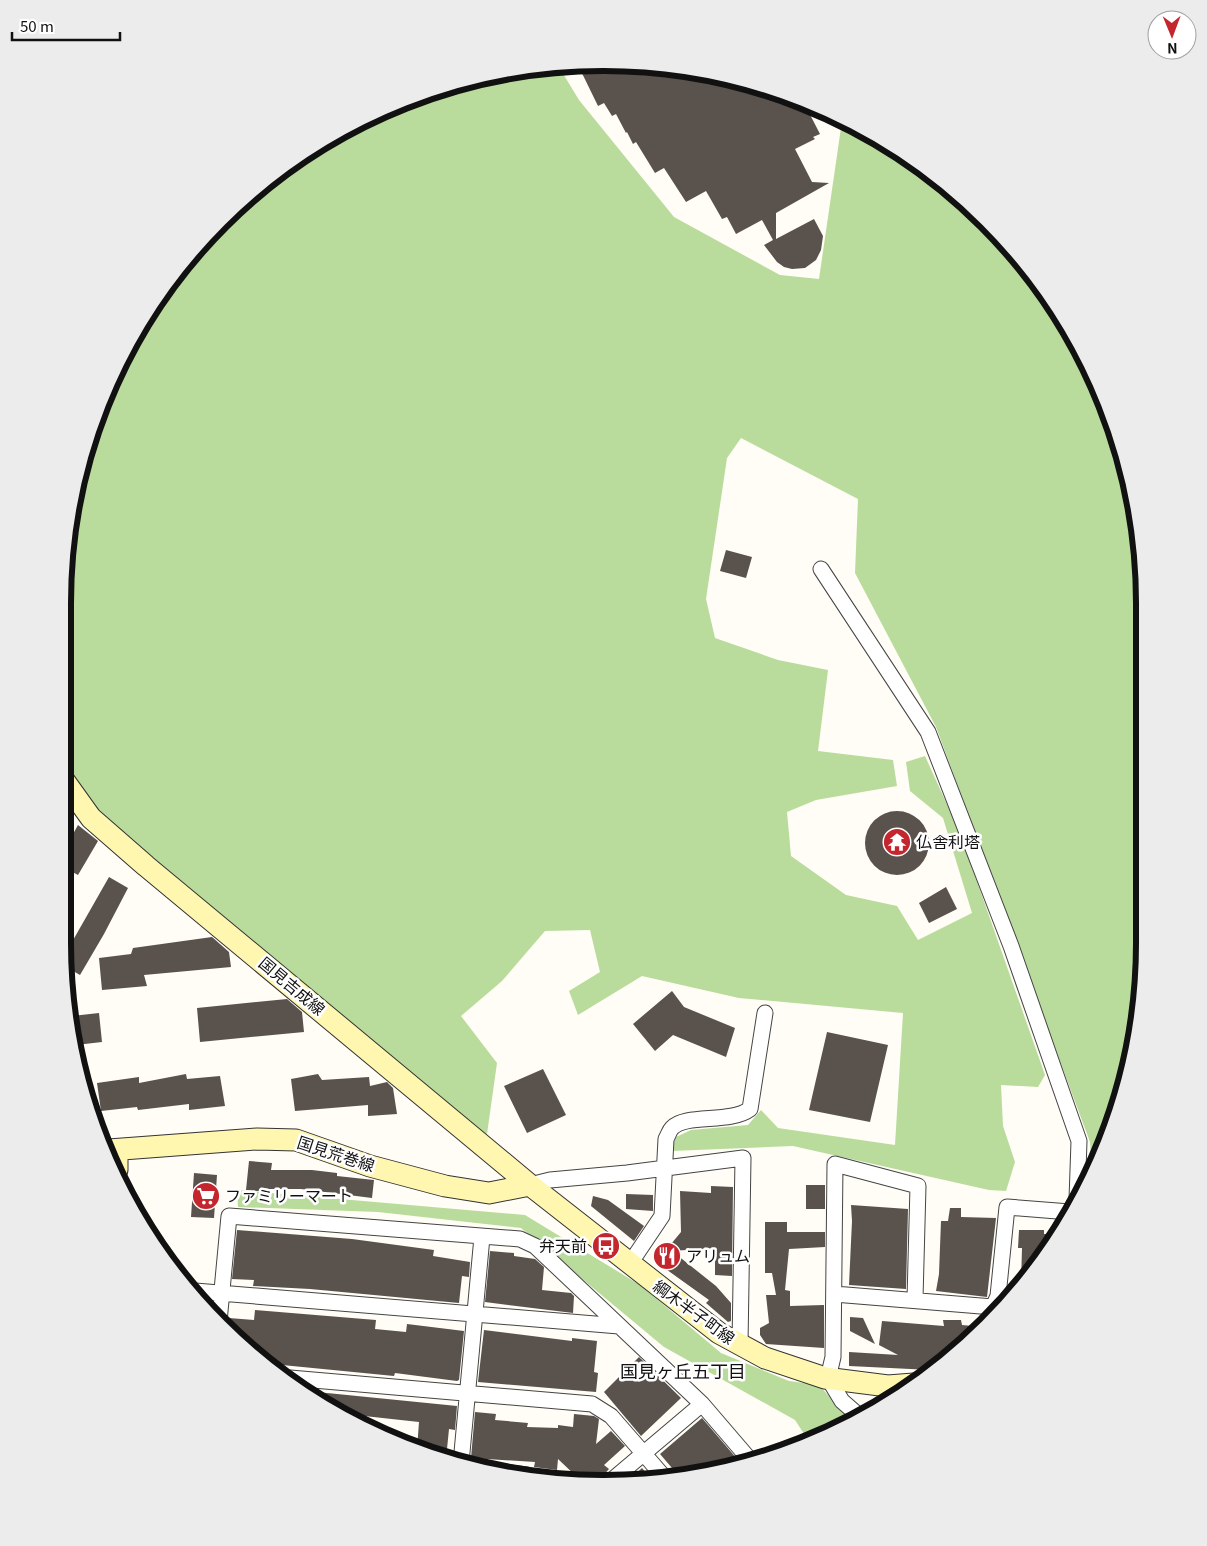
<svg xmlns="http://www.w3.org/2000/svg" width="1207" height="1546" font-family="Georgia,'Noto Sans JP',serif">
<rect width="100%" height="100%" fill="#fffdf5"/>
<path fill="#b9dc9c" d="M559 67 579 100 674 217 780 275 819 279 842 121 904 154 986 221 1053 303 1116 429 1140 533V1013L1103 1149 1092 1171 1090 1142 936 727 855 573 858 499 741 438 727 458 706 599 715 638 778 660 828 670 818 751 893 760 897 786 816 800 787 812 791 856 846 895 897 906 918 940 972 913 943 818 910 791 906 762 925 756 960 833 1045 1075 1038 1087 1001 1085 1003 1126 1015 1162 1006 1191 989 1190 793 1146 671 1151 676 1137 691 1130 748 1125 761 1110 778 1128 895 1145 903 1013 739 998 642 976 578 1015 569 991 600 972 590 930 545 931 502 981 461 1016 497 1063 487 1134 471 1126 100 815 66 773 63 764 64 568 91 430 118 364 174 274 247 197 303 154 397 104 498 73Z
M237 1190 525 1215 640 1285 721 1353 789 1381 819 1385 850 1419 808 1440 795 1420 664 1347 521 1228 378 1212 238 1207Z"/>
<path fill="#5a524d" d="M604 62 709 73 803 101 820 134 813 137 815 139 795 149 812 182 829 183 776 213V239L814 219 823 236 821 250 816 260 805 268 792 269 784 267 777 262 764 245 773 240 762 220 736 234 727 217 722 219 706 191 686 202 664 168 655 173 636 142 633 144 627 132 626 133 616 114 612 116 604 103 598 106 578 65Z
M726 550 752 557 746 578 720 571Z
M865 843a32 32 0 1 1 64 0a32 32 0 1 1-64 0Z
M78 825 98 841 78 875 63 867V852Z
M109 877 128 888 104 934 80 975 66 967 64 956Z
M946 887 957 909 929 923 919 903Z
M212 937 229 952 231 967 144 975 147 986 102 990 99 958 131 954 133 948Z
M672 991 684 1007 735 1028 726 1057 673 1035 655 1051 633 1024Z
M287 999 302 1012 304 1032 200 1042 197 1008Z
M99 1013 102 1042 76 1045 72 1016Z
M827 1032 888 1045 870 1122 809 1110Z
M543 1069 566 1115 527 1133 504 1086Z
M186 1074 187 1079 220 1076 225 1106 189 1110V1104L138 1110 137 1107 101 1111 97 1083 139 1077V1083Z
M318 1074 322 1080 369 1077 370 1086 387 1082 393 1088 397 1114 368 1116V1105L295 1111 291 1079Z
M249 1161 272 1163 271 1170H312L337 1173V1176L374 1180 372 1198 301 1189H270L269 1192 246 1190Z
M194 1173 217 1175 214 1218 191 1217Z
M806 1185H825V1209H806Z
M711 1186 733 1187 732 1276 715 1275V1248L672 1251 716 1286 731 1303V1321L728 1322 706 1303 709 1300 656 1262 681 1232 680 1191 711 1193Z
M626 1194 653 1195V1211L626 1209Z
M593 1196 608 1200 644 1226 634 1241 591 1206Z
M851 1205 908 1209 906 1289 849 1285 852 1221Z
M950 1208H961V1217L996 1218 987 1297 936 1291 939 1274 941 1221H948Z
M765 1222H787V1232H825V1247L789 1249 785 1290 790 1291V1306L824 1305V1348L766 1344 760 1335V1328L769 1323 766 1295H776L772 1273H765Z
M237 1230 352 1239 434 1250 433 1256 470 1262 469 1277 462 1276 459 1303 310 1289 253 1286 254 1280 232 1279Z
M1019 1230H1044V1234H1058L1021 1283 1022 1248H1018Z
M490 1251 514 1253V1256L535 1259 544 1267 542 1290 571 1293 574 1296 573 1313 485 1302Z
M255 1310 376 1320 375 1329 406 1332 407 1324 464 1331 459 1380 457 1381 395 1373 394 1376 272 1364 225 1329 229 1318 254 1320Z
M850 1317 863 1318 875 1344 850 1331Z
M943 1320H961L962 1325 973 1326 974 1335 931 1370 849 1366V1352L898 1355 879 1345 882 1321 944 1326Z
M484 1330 572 1341V1338L597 1341 594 1372 598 1373 596 1392 478 1382Z
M639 1357 681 1398 641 1436 604 1392Z
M307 1391 457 1406 455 1430 449 1429 446 1459 417 1449 419 1422 337 1413Z
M475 1412 496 1414 495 1420 528 1423 527 1427 558 1428V1425L573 1427 574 1414 594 1416 599 1419 596 1444 611 1431 625 1446 604 1465 609 1469 599 1480 578 1478 558 1459 557 1470 534 1467 535 1462 471 1458Z
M702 1418 738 1460 734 1463 678 1475 660 1454Z
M642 1468 652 1480 627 1482Z"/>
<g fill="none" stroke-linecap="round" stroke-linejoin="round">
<defs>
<path id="street" d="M821 569 928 732 1011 946 1079 1141 1077 1199
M530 1185 550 1180 627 1173 743 1158 740 1345
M629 1265 662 1216 666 1139C668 1136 669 1131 672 1128 686 1113 730 1124 750 1109L765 1013
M195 1291 619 1326
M834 1294 993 1307 998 1296 1007 1207 1070 1212
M219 1322 229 1216 520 1239 535 1246 702 1404 750 1460
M290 1378 592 1404 611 1416 664 1477
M858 1415 842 1401 828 1378 833 1357 835 1164 918 1186 915 1299
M461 1463 482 1237
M492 1471 527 1475
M611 1481 702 1404"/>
<path id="secondary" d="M63 779 91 818 146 866 530 1185 719 1333 765 1358 825 1378 888 1386 914 1384
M109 1150 257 1139 296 1140 370 1166 445 1186 489 1193 530 1185
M117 1150V1170"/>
</defs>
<use href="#street" stroke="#444" stroke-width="17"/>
<use href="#secondary" stroke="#333" stroke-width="23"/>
<use href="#street" stroke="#fff" stroke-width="15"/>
<use href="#secondary" stroke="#fff6b0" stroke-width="21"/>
</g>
<defs>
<symbol id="temple-disc" viewBox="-11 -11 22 22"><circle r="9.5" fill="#c4262e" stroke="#fff"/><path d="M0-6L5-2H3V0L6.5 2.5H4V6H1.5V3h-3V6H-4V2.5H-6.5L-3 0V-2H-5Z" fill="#fff"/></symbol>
<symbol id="supermarket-disc" viewBox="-11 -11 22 22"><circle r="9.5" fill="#c4262e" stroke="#fff"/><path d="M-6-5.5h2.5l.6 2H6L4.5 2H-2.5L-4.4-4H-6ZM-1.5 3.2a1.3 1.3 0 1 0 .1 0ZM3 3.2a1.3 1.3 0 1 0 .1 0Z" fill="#fff"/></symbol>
<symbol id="bus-disc" viewBox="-11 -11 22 22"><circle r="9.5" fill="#c4262e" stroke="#fff"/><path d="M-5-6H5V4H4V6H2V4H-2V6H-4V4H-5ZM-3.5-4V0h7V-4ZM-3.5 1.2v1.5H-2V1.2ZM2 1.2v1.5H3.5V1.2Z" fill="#fff"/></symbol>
<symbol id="restaurant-disc" viewBox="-11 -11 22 22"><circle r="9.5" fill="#c4262e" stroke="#fff"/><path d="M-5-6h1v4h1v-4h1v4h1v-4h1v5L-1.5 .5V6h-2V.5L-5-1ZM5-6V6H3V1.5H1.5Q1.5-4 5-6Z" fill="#fff"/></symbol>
</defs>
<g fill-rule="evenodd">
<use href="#temple-disc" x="881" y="826" width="32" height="32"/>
<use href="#supermarket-disc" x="190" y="1180" width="32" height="32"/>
<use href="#bus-disc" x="590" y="1230" width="32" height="32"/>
<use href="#restaurant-disc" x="651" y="1240" width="32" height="32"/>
</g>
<g text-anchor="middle" stroke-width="5" stroke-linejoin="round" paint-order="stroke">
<g font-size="16" fill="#111" stroke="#fff" text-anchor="start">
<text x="916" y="848">仏舎利塔</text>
<text x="225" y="1202">ファミリーマート</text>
<text x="587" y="1252" text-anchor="end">弁天前</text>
<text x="686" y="1262">アリュム</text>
</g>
<g font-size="16" fill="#111" stroke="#fff">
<text transform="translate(292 986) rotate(40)" y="6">国見吉成線</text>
<text transform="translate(336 1154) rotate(18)" y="6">国見荒巻線</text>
<text transform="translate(694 1312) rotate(36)" y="6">綱木半子町線</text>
</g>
<g font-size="18" fill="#111" stroke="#fff">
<text x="683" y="1378">国見ヶ丘五丁目</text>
</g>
</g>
<path d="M0 0H1207V1546H0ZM603 71H604A532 532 0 0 1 1136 603V943A532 532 0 0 1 604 1475H603A532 532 0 0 1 71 943V603A532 532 0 0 1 603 71Z" fill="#ececec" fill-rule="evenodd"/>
<path fill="none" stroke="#111" stroke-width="6" d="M603 71H604A532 532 0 0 1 1136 603V943A532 532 0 0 1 604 1475H603A532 532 0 0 1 71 943V603A532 532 0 0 1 603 71Z"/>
<g transform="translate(1172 35) rotate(179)"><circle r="24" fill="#ffffff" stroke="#a0a0a0"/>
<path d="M0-4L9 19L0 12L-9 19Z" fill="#c4262e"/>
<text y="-8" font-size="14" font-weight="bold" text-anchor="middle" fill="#111111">N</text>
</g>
<path d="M12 32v8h108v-8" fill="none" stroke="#111111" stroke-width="2.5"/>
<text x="20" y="32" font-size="15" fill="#111111" stroke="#ffffff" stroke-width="4" paint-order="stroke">50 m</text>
</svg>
